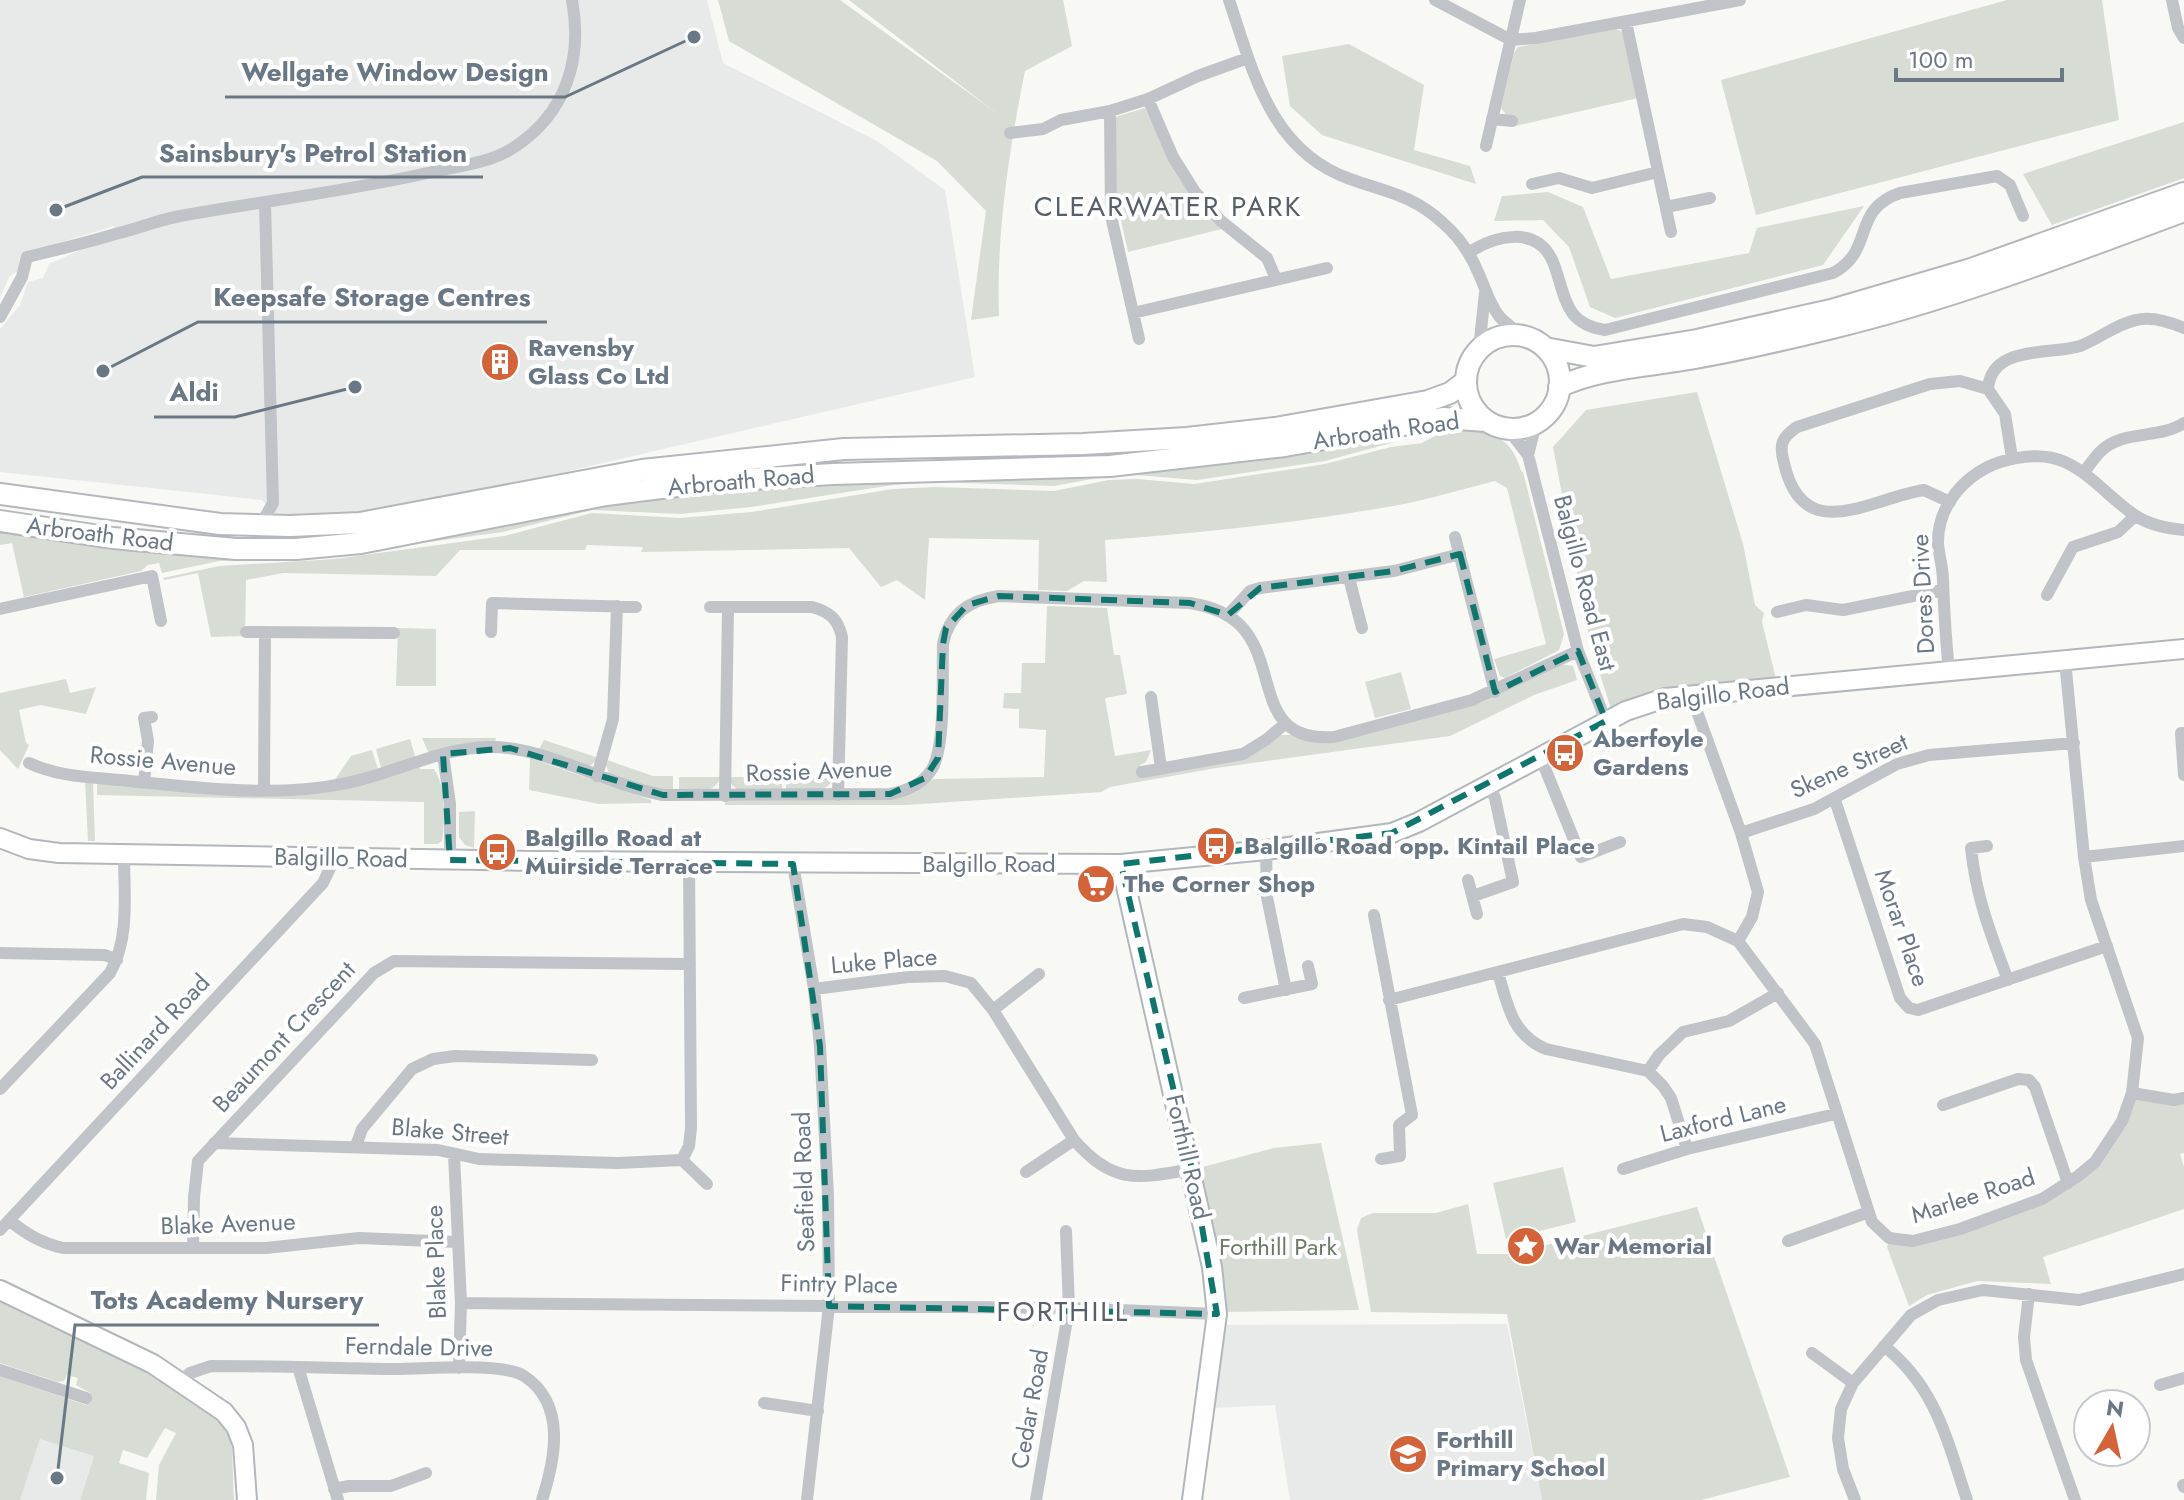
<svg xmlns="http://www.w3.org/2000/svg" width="2184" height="1500" font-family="Jost,sans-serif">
<rect width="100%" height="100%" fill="#f8f8f5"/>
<path fill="#e8eae9" d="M0 0H707L723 63 877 141 945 190 975 377 434 502 374 513 308 519 278 516 262 500 0 472V329L20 305 28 282 43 278 49 264 114 235V226L59 243 9 277 0 298Z
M1507 1324 1542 1500H1290L1275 1405 1213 1408 1223 1325Z
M40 1438 94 1456 80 1500H20Z"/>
<path fill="#d7dcd5" d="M718 0H840L998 114 849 0H1063L1072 46 1025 71C1009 150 996 235 999 316L971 320 986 211 937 161 729 41Z
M2007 0H2102L2119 120 1756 215 1721 80Z
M1616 29 1623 32 1638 98 1515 126 1501 108 1514 53 1518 47Z
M1349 44 1424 85 1414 150 1470 166 1476 184 1322 135 1290 106 1282 56Z
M1145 108 1172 166 1222 229 1128 252 1115 193V117Z
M2184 122V178L2052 225 2023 174Z
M1548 192 1583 207 1611 279 1749 253 1757 228 1864 206 1823 265 1615 318 1590 307 1569 247 1543 220 1494 221 1502 196Z
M1697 392 1743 544 1755 605 1764 613 1762 622 1776 679 1611 709 1591 646 1553 447 1586 410Z
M1459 428C1492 432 1512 437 1521 471L1523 472 1564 634 1559 650 1505 678 1500 676 1494 659 1546 644 1507 488 1495 481C1462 489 1428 500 1393 506 1298 523 1202 533 1105 540L1107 582 1084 581 1067 591 1038 590 1039 540 929 538 925 600 897 580 881 587 849 548 641 552 643 547 587 545 585 550H460L436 576 283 573 246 580 245 636 211 637 198 573 164 580 163 578 219 566 335 559 504 536 592 513 680 518 752 512 893 489 935 487 1054 491 1109 480 1137 479 1194 484 1325 464 1391 447 1422 443 1448 429Z
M1394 434 1395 442 1325 461 1197 480 1137 475 1108 476 1054 486 935 482 893 485 751 507 680 514 592 510 503 532 362 551 269 560 219 561 162 573 159 563 148 565 141 571 24 597 12 543 0 545V530L237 555 716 486 1134 469 1196 468 1260 455Z
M1047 606 1107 608 1114 655H1120L1127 694 1105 698 1115 756 1151 750 1146 762 1140 765 1142 776 1244 759 1281 735H1294L1317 743H1331L1483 702 1559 664 1573 666 1577 680 1534 695 1450 736 1216 768 1110 787 1101 792 906 805H725V800L916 791 933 779 1044 777 1046 730 1019 728V709L1003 708 1004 693H1021L1022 663H1045Z
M398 628 436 629V686H396Z
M1401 672 1411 709 1375 718 1365 682Z
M66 679 70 693 96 687 86 714 40 705 19 710 26 743 29 745 18 769 0 750V693Z
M422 738H496L495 742 429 754Z
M410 739 416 759 381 768 376 749Z
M544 740 599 758 590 766 538 751Z
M372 750 378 769 334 781 351 756Z
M530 758 651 800V803L599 804 529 790Z
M607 760 653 776H673V791L655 789 610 776 606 765Z
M419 766 420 769H434C446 786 445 821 442 841L438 844H424V802L97 795V783L283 795Z
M679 777H721C713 796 696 791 679 791Z
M730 777H782V791H739L730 783Z
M786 777 833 778C827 796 803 790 786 791Z
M85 781 93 782 95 841H88Z
M475 811 474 848 465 845 459 837V812Z
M2134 1097 2184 1101V1153L2180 1154 2184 1167V1209L2043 1257 2051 1284 1977 1281 1927 1295 1909 1306 1887 1247 1890 1239 1932 1236 2081 1178Z
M1321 1143 1359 1310 1220 1312 1212 1237 1199 1168 1274 1148Z
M1563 1167 1576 1222 1506 1239 1493 1183Z
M1468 1204 1477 1254H1511L1697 1207 1790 1477 1701 1500H1542L1507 1314 1371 1312 1357 1230 1361 1218 1373 1213H1436Z
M0 1301 144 1369 218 1420 229 1434 232 1449 234 1500H156L159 1465 176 1433 165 1428 147 1458 123 1450 119 1463 149 1473 146 1500H80L94 1456 40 1439 20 1500H0V1376L86 1405 90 1393 76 1385 78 1378 67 1375 64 1381 58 1382 0 1363Z"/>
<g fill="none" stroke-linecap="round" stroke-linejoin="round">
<defs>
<path id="secondary" d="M0 838 29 849 59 853 534 861 1121 864 1266 850 1392 833 1419 822 1626 711 1665 698 2184 649
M1121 864 1212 1267 1217 1314 1192 1500
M0 1290 153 1364 224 1412 236 1427 243 1445 247 1500"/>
<path id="primary" d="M1466 382a47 47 0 1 1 94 0a47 47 0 1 1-94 0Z
M1545 348 1594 357 1697 340 1831 310 1971 269 2184 193
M1559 387C1597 369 1642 367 1683 360 1733 352 1783 340 1832 328 1952 299 2068 254 2184 211
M0 494 220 524 290 526 360 523 642 470 844 449 1083 444 1187 438 1275 428 1428 401 1450 393 1466 381
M0 521 113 538 236 549H296L361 543 606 495 716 481 833 474 1110 466 1285 446 1443 418 1486 421"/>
</defs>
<use href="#secondary" stroke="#b2b7bc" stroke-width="22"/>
<use href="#primary" stroke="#b4b7bb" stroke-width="24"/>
<path stroke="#c0c3c7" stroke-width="12" d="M1229 0C1253 71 1270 151 1350 179 1386 192 1413 195 1443 223 1458 236 1470 253 1478 272 1485 287 1489 303 1499 316 1505 323 1514 329 1522 336
M1435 0 1511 40 1536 38 1740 0
M2172 0 2178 28 2184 38
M1626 22 1671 232
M1148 99 1173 157 1195 192 1221 221 1267 258 1276 279
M1110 111 1111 216 1139 339
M1492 119 1512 121
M1010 133 1043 129 1061 120 1110 111 1148 99 1198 76 1248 58
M1486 146 1520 0
M1532 184 1559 178 1592 188 1658 172
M1666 207 1710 198
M1468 253C1494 236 1537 224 1553 262 1560 278 1562 299 1573 314 1581 324 1592 328 1605 330L1833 273C1876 250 1850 210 1900 193L1997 176 2010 185 2023 216
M1133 313 1327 268
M0 317 22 277 27 257C56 250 86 243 115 234 137 229 158 220 180 216 264 201 349 191 432 172 459 166 489 163 513 148 566 114 583 59 572 0
M1479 349 1485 293
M1988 389C1991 344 2053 355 2080 346 2099 339 2116 324 2136 320 2151 316 2170 322 2184 328
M1508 429 1528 455 1578 651 1606 721
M1528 455 1536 423
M2084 472C2089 466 2094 458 2100 452 2122 429 2158 440 2184 423
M1950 502 1924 490C1871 498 1803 548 1784 463 1779 445 1781 438 1797 427L1930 384 1960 381 1988 389 2005 414 2012 458
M260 526 273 503 265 203
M1455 537 1495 692
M1349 578 1362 628
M2047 595 2073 547 2118 532 2135 516
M710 607H812C830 612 838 619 842 637L838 795
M0 609 152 576 161 621
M1777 612 1806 605 1843 610 1943 590
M1228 615 1250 591 1260 588 1394 571 1460 554
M246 632 394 633
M491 632 492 603 636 607
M1949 671C1946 641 1944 610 1943 580 1943 568 1939 556 1938 544 1937 506 1965 474 2000 462 2020 456 2045 453 2065 462 2091 474 2109 497 2133 514 2148 525 2166 528 2184 530
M1691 695 1741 833 1758 892 1752 917 1738 941
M1151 697 1161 768
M2184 733H2181L2184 775
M443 754 450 804V860
M1540 756 1581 857 1620 842
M29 763C61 778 96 777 130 781 202 788 276 798 347 783 395 773 440 748 488 747 543 745 606 785 663 795L890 794C906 791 923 784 932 769 946 746 942 673 943 644 949 613 970 600 999 596L1190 603C1208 606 1227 612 1240 625 1280 665 1253 743 1334 737L1472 700 1578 651
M1142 772 1243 754 1267 739 1286 723
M597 776 613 719 617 606
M144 782 148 741 144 718 152 717
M264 790 265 632
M725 796 728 607
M1835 800 1900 998 1909 1008 1918 1010 2107 946
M1741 833 1814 809 1897 764 1929 755 2074 743
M1987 846 1971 848C1976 897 1991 935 2008 980
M1266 850 1267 897 1286 990
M2084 857 2184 846
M793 864 814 989 820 1046 828 1195 829 1306 807 1500
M1468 880 1477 914
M1473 896 1513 882 1495 798 1489 785
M1374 915 1412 1115 1399 1125 1400 1156 1381 1159
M0 953 105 955 117 960
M1498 972C1507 1004 1512 1035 1546 1049L1648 1071 1663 1086 1671 1098 1687 1149
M814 989 908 977 945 976 971 983 993 1010 1074 1140C1114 1185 1137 1179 1192 1169
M1244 998 1312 984 1308 966
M1389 1000 1683 924 1707 927 1738 941 1815 1044 1872 1222 1889 1238 1913 1241 1960 1229 2042 1199 2078 1176 2095 1162 2122 1121 2132 1093 2138 1038 2091 900 2084 857 2065 660
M993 1010 1039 974
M1648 1071 1659 1055 1683 1032 1729 1021 1778 993
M0 1089 110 973C130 938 124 894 124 854
M2132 1093 2174 1100 2184 1098
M1943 1105 2018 1079 2029 1080 2035 1087 2068 1183
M214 1143 438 1150 479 1159 618 1163 682 1160 689 1146 691 1128 689 862
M356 1146 362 1129 412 1069 433 1059 455 1056 592 1060
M454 1155 461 1303 459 1368
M682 1160 707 1184
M1623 1169 1687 1149 1835 1114
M1026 1172 1074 1140
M9 1220C26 1234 41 1243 63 1248H266L359 1238 457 1242
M0 1230 323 883 331 866V858
M1788 1241 1869 1212
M193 1248 194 1197 198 1161 374 973 394 961 690 964
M2029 1294 2024 1337 2026 1360 2075 1500
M461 1303 1069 1308 1217 1314
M1884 1346C1936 1387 1947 1440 1967 1500
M1812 1353 1853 1383
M298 1367 338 1500
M0 1370 86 1398
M181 1381 190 1373 211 1366C271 1366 330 1368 390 1369 420 1370 500 1361 524 1376 567 1404 555 1460 542 1500
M2160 1385 2184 1378
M764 1403 818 1411
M2183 1485 2184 1487
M334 1489 349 1486H391L426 1473
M1036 1500 1069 1308 1066 1231
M1855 1500 1843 1469 1838 1438 1841 1409 1853 1383 1911 1315 1938 1300 1983 1290 2079 1300 2184 1274"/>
<use href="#secondary" stroke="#fff" stroke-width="18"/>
<use href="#primary" stroke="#fff" stroke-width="20"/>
</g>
<path fill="none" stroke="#0f766e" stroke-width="6" stroke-dasharray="16 10" stroke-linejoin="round" d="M1460 554 1495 692 1578 651 1606 721 1392 833 1121 864 1192 1169 1217 1314 829 1306 820 1046 793 864 450 860 443 754 510 748 663 795 890 794 925 778 938 758 943 644 946 628 967 605 999 596 1190 603 1228 615 1260 588 1394 571Z"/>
<defs>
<symbol id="building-disc" viewBox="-11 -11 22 22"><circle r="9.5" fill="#d4633a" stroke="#fff"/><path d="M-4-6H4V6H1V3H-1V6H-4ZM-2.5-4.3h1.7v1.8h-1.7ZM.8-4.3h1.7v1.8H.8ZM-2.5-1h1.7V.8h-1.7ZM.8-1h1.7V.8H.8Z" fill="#fff"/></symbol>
<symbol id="bus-disc" viewBox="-11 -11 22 22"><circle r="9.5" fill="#d4633a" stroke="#fff"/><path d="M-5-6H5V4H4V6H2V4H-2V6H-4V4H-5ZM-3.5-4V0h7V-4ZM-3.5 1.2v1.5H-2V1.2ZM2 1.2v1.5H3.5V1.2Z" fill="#fff"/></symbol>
<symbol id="supermarket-disc" viewBox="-11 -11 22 22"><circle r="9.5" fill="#d4633a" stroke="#fff"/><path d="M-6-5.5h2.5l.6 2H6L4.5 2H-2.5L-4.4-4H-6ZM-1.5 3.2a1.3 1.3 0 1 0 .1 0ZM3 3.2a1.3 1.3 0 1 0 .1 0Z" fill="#fff"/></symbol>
<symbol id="sight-disc" viewBox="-11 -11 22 22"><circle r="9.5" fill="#d4633a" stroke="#fff"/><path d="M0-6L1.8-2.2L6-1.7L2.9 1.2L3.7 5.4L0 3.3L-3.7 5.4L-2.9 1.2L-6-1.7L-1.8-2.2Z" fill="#fff"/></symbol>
<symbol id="school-disc" viewBox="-11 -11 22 22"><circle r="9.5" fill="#d4633a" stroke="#fff"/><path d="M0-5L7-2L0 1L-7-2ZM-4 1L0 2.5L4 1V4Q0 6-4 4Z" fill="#fff"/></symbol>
</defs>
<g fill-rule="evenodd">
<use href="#building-disc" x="478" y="340" width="44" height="44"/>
<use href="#bus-disc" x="1543" y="731" width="44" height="44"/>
<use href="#bus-disc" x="1194" y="824" width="44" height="44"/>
<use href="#bus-disc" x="475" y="830" width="44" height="44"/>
<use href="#supermarket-disc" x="1074" y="862" width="44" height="44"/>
<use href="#sight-disc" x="1504" y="1224" width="44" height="44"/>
<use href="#school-disc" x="1386" y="1432" width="44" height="44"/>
</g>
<g text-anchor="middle" stroke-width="8" stroke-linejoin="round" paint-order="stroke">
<g font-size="24" font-weight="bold" fill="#6a7784" stroke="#fff" text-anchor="start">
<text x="528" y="356">Ravensby<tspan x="528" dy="28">Glass Co Ltd</tspan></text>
<text x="1593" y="747">Aberfoyle<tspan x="1593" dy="28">Gardens</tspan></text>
<text x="525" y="846">Balgillo Road at<tspan x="525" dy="28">Muirside Terrace</tspan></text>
<text x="1244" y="854">Balgillo Road opp. Kintail Place</text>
<text x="1124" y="892">The Corner Shop</text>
<text x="1554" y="1254">War Memorial</text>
<text x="1436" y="1448">Forthill<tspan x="1436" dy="28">Primary School</tspan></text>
</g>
<g font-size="24" fill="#6a7784" stroke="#fff">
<text transform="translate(1386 431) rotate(-8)" y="8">Arbroath Road</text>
<text transform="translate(741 481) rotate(-5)" y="8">Arbroath Road</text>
<text transform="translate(100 534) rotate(7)" y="8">Arbroath Road</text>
<text transform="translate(1585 583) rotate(75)" y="8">Balgillo Road East</text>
<text transform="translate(1923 594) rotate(-93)" y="8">Dores Drive</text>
<text transform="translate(1723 694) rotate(-7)" y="8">Balgillo Road</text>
<text transform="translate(163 761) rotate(5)" y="8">Rossie Avenue</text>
<text transform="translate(1849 766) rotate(-24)" y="8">Skene Street</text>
<text transform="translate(819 771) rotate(-2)" y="8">Rossie Avenue</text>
<text transform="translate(341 858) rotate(1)" y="8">Balgillo Road</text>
<text x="989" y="872">Balgillo Road</text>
<text transform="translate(1902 928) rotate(71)" y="8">Morar Place</text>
<text transform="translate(884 961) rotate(-5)" y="8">Luke Place</text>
<text transform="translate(155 1032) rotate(-47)" y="8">Ballinard Road</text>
<text transform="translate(284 1037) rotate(-47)" y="8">Beaumont Crescent</text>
<text transform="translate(1723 1119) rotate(-14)" y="8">Laxford Lane</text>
<text transform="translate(450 1132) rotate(5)" y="8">Blake Street</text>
<text transform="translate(1188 1157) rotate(77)" y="8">Forthill Road</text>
<text transform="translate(804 1182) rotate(-92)" y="8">Seafield Road</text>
<text transform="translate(1973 1196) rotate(-18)" y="8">Marlee Road</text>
<text transform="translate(228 1224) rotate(-2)" y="8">Blake Avenue</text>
<text transform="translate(436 1262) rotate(-92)" y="8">Blake Place</text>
<text transform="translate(839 1284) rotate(1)" y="8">Fintry Place</text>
<text transform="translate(419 1347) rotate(1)" y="8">Ferndale Drive</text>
<text transform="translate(1030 1409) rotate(-80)" y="8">Cedar Road</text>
</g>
<g font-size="24" fill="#6b7b68" stroke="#fff">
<text x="1278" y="1255">Forthill Park</text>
</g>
<g font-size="28" letter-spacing="2" fill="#576069" stroke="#fff">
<text x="1168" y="216">CLEARWATER PARK</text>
<text x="1063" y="1321">FORTHILL</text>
</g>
</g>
<path fill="none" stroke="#6a7784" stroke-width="3" d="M694 37L565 97H225M56 210L142 177H483M103 371L198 322H547M355 387L235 417H154M57 1478L75 1325H379"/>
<g fill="#6a7784" stroke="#fff" stroke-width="3">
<circle cx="694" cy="37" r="8"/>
<circle cx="56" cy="210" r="8"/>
<circle cx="103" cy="371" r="8"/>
<circle cx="355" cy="387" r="8"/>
<circle cx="57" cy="1478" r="8"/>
</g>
<g font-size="26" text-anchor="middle" font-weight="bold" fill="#6a7784" stroke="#fff" stroke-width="8" stroke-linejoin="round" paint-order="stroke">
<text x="395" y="81">Wellgate Window Design</text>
<text x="313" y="162">Sainsbury's Petrol Station</text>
<text x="372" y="306">Keepsafe Storage Centres</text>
<text x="194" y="401">Aldi</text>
<text x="227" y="1309">Tots Academy Nursery</text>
</g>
<g transform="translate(2112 1428) rotate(9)"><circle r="38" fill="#ffffff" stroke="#c3c9ce" stroke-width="2"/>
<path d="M0-6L14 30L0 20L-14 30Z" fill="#d4633a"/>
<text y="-12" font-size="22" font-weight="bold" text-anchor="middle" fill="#6a7784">N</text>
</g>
<path d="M1896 68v12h166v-12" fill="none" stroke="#6a7784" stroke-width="4"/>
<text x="1908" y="68" font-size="24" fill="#6a7784" stroke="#ffffff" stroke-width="6" paint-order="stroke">100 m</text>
</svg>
